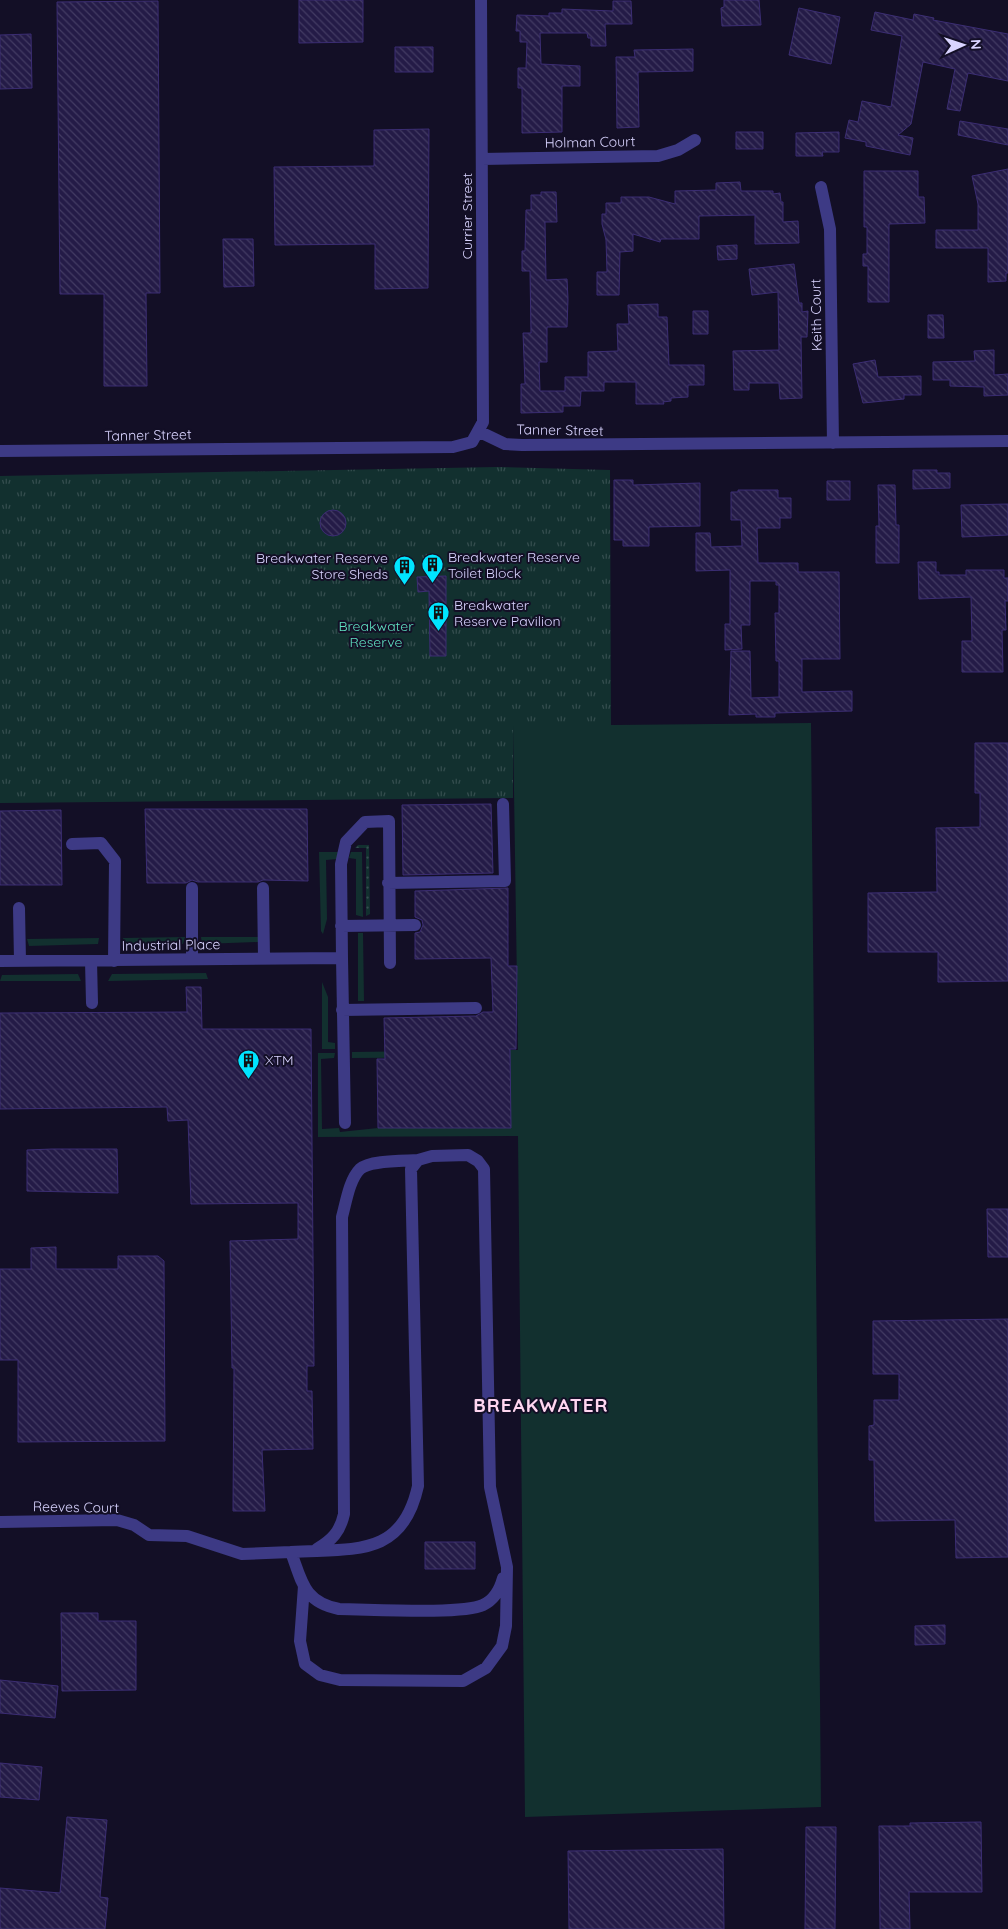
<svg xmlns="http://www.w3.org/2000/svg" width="1008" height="1929" font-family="Quicksand,sans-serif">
<defs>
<pattern id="park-tufts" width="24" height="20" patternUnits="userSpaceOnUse" patternTransform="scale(1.25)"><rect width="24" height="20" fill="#12302f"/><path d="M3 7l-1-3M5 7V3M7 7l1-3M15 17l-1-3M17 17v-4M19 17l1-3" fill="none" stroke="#344d4e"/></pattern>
<pattern id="garden-dots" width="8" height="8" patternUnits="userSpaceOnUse" patternTransform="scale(1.25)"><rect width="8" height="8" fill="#12302f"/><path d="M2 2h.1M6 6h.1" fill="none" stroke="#344d4e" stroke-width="1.8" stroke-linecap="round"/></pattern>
<pattern id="building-back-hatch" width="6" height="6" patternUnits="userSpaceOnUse" patternTransform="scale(1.25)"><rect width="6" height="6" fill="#241b47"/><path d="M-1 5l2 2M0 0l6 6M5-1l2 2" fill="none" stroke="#433b63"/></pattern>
</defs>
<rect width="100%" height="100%" fill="#130f26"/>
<path fill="#12302f" d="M811 723 821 1807 525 1817 518 1136 318 1137V1053H335L334 1058 321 1059 322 1129 339 1128 340 1132 378 1128H511L510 1057 352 1058V1052L518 1050 513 726Z
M319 852H340L337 859 326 860 327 919 323 934 321 931Z
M351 852H362L363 917 356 915V859L349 858Z
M358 933H363L364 1001H358Z
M185 937 183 944H124L123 938Z
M201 937H258V942L202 944Z
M99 938 98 944 29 946 27 939Z
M206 973 208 979 108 981 112 974Z
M78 974 81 981H0L2 975Z
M322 982 328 997V1042L335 1043V1049H322Z"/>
<path fill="url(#park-tufts)" d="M497 467 610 470 611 726H513V798L0 803V476Z"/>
<path fill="url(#garden-dots)" d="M358 845H369L370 914 366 916V848H355Z"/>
<path fill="url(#building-back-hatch)" stroke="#3b2d73" d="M299 0H363V42L299 43Z
M724 0H759L761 25 722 26 721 8 724 7Z
M158 1 160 293H146L147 386H104V294H60L57 2Z
M613 1H631L632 24H605L606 46H591V38H588L587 33H540L541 64 580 66V86H562V132L522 133V88H518V68H526L527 42H520V31H516L517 15 549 16V13H562V9L613 11Z
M799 8 840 17 831 64 789 55Z
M875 12 913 20 914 14 934 18 933 20 1008 34V81L968 73 960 111 947 109 955 69 923 62 911 124 898 135 913 138 910 155 866 146V142L845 138 849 120 858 122 862 101 891 107 902 36 871 30Z
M31 34 32 88 0 89V35Z
M395 47H433V72H395Z
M693 49V71L638 72 639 127 617 128 616 57H635L634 50Z
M960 121 1008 129V145L958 135Z
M429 129 428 288 375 289V244L275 245 274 167 374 166V130Z
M736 132H763V149H736Z
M839 132V152H822L823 156H796V133Z
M1008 169V273H1006V281L988 282V248H936V230H978V204L972 176Z
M864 171H918V197H924L925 223 889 224V302H868V266H863V254H867V227H864Z
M740 182 741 191H773V194L780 193 781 202H783V222L798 221 799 243 755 244V215L699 216V239H661L660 242 633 234V251L620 252 619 295H597V272H607L606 240 602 224V214H606V203H621V197H649L675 204V191L716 190V183Z
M541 192H556L557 222H545L546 280 567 279 568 299 567 327H547V362H539L540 391H565V377H588V352L618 351 617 324H629L628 305 658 304V317H667L669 365H704V385H688V397L671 398V401L663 402 664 404H636V382H604V391H581L580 406H563V412L521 413V384H525L523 333H531L530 271H522V251H525L526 210H531V195H541Z
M223 239H253L254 286 224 287Z
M737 245V259L718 260 717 246Z
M794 264 799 303H802V312L808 311 807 337H801L802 398 780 399 779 383H749V390H734L733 351 779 350 778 292 752 295 749 269Z
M693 311H708V334H693Z
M928 315H943L944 338H928Z
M994 350V375L1008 374V395L984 396V387L950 386V380H933V362L975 361 974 351Z
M875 360 878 377 921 376V395H904V399L863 403 853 364Z
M913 470H937V473H950V488L913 489Z
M614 480H633V485L700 483V526L649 527V546H623V540H614Z
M827 481H850V500H827Z
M878 485H895L896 525H899V563H876V526H879Z
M738 490H778V498H791V518H780V528H757L758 563H798V572H839L840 659H802V692L852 691V711L775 713V717H756V714L729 715 731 651H750L751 698 779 697V661H776L775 613H779V585H776V581H750V625H741L742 649 725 650V624H730V570L696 571V533H710L711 547 742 546 741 520H731V492H738Z
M1008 504V535L962 537 961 505Z
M320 523a13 13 0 1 1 26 0a13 13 0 1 1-26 0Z
M918 562H936V572H939V575H966V570H1004V578H1008V601H1005L1006 630H1002L1003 672H962V641H972L971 597 919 599Z
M446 576V656H430L429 591 418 592 417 577Z
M975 743H1008V981L938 982V952H868V893L937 892 936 828 980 827V793H975Z
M491 804 493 873 403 875 402 805Z
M145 809H307L308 881 263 880 258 882H198L192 880 186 883H147Z
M61 810 62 885H0V811Z
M508 888V966H517L516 1049H510L511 1128H378L377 1059H385L384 1018 476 1016 483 1012H493L491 958 415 959V933L420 932 423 925 422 920 415 917V891Z
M186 987H201L202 1029H311L314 1366H307V1391H312L313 1449 262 1450 265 1511H233L234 1368H232L230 1241 298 1239V1203L191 1204 188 1120 168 1121 167 1107 0 1109V1013L187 1012Z
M52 1149H117L118 1193 27 1191V1150Z
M987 1209H1008V1257H988Z
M56 1247V1269H118V1256H158L164 1261 165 1441 18 1442V1360H0V1269H31V1248Z
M1008 1319V1557L956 1558 955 1520 875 1521 874 1460H869V1426L874 1425V1400H899V1374H873V1321Z
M425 1542H475V1569H425Z
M61 1613H98V1621H136V1690L62 1691Z
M945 1625V1644L915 1645V1626Z
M0 1680 58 1686 55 1718 0 1713Z
M0 1763 42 1767 39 1800 0 1797Z
M67 1817 107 1820 100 1897 108 1898 105 1929H0V1888L60 1893Z
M981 1822 982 1892H909L910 1929H880L879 1826H910V1823Z
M806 1827H836L835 1929H805Z
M723 1849 724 1929H569L568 1851Z"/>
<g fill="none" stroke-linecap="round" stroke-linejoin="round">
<path stroke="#3d3a85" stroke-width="12" d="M482 159 658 156 678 150 695 140
M821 187 830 229 833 443
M480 432 505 444 522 445 1008 441
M0 451 453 447 472 442 483 422 481 0
M72 844 101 843 115 861 114 961
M388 883 505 881 503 804
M192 888V959
M263 888 264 958
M19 908 20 961
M341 926 415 925
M342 958 345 1123
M0 961 342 958 341 864 346 842 365 822 389 821 390 963
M91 961 92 1003
M342 1010 476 1008
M0 1522 117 1520 134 1525 149 1535 187 1536 242 1554 291 1552C302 1582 304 1602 339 1609 367 1609 462 1615 483 1605 494 1600 500 1589 503 1578
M317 1549C332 1540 340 1532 344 1514L342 1217C346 1203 349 1180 360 1169 370 1160 404 1161 418 1160
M291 1552C352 1548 402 1559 418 1486L411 1169 418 1160 432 1156 468 1155 478 1161 484 1169 490 1487 507 1567 506 1626 502 1646 486 1668 463 1681 340 1680 320 1675 305 1664 300 1641 304 1586"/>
</g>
<defs>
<symbol id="building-pin" viewBox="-11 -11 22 30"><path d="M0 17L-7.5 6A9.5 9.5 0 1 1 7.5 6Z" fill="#00e5ff" stroke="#130f26"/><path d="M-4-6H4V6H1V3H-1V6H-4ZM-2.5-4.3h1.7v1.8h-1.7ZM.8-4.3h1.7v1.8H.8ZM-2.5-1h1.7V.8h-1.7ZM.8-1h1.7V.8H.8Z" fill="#111"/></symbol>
</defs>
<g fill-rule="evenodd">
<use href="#building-pin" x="420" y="552" width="25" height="34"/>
<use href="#building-pin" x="392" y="554" width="25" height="34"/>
<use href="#building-pin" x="426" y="600" width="25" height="34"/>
<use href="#building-pin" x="236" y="1048" width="25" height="34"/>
</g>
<g text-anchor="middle" stroke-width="4" stroke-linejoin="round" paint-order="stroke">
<g font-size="14" fill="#d9d4ff" stroke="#130f26">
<text transform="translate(590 142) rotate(-1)" y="5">Holman Court</text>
<text transform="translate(467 216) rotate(-90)" y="5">Currier Street</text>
<text transform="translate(816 315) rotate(-91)" y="5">Keith Court</text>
<text transform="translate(560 430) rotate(1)" y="5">Tanner Street</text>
<text transform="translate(148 435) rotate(-1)" y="5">Tanner Street</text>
<text transform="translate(171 945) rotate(-1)" y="5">Industrial Place</text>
<text transform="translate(76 1507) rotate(1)" y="5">Reeves Court</text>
</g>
<g font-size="14" fill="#d9d4ff" stroke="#130f26" text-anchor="start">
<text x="448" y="562">Breakwater Reserve<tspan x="448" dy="16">Toilet Block</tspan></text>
<text x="388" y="563" text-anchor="end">Breakwater Reserve<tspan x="388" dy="16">Store Sheds</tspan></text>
<text x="454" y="610">Breakwater<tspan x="454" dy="16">Reserve Pavilion</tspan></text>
<text x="265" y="1065">XTM</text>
</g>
<g font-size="14" fill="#5fe0c0" stroke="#130f26">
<text x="376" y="631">Breakwater<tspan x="376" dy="16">Reserve</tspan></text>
</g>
<g font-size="19" font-weight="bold" letter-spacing="1" fill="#ffd6f0" stroke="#130f26">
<text x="541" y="1412">BREAKWATER</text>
</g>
</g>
<g transform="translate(963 45) rotate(87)" stroke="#130f26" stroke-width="4" paint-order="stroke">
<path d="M0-4L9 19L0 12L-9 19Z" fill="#d9d4ff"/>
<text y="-8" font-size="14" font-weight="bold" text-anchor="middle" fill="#d9d4ff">N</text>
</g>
</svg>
